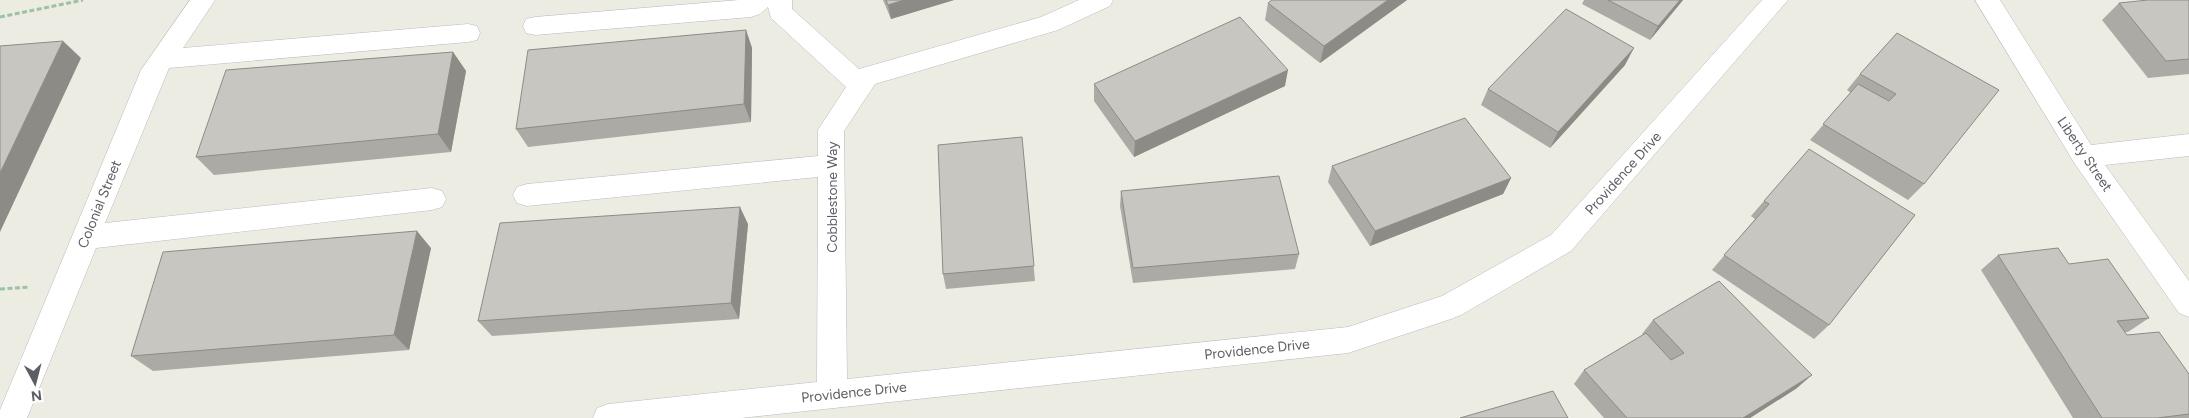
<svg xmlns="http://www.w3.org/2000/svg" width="2189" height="418" font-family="Figtree,sans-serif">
<rect width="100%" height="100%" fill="#edece3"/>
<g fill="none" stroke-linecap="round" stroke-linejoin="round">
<defs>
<path id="minor" d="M190 0H215L183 48 468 24 477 26 480 33 477 40 468 42 169 68 105 223 432 188 442 191 446 199 442 207 432 210 96 248 27 418H0V410L141 70Z
M739 0H792V9L859 69 1041 17 1079 0H1113L1110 6 1058 30 875 84 844 131 847 379 1348 327 1442 296 1551 235 1762 0H1788L1571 251 1461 315 1451 319 1348 353 741 418H593L597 408 608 404 817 382 818 177 527 206 517 203 513 195 517 187 527 184 818 156V130L846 87 771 18 768 7 760 14 751 17 535 35 526 33 523 26 526 19 535 17Z
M1975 0H2000L2091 145 2189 134V156L2105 165 2189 281V317L2179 313 2075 164Z"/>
</defs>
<use href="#minor" stroke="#b8babf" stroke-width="1"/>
<path stroke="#9bc3aa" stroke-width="3" stroke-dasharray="5 2.5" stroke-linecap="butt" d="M0 17 83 0
M0 289 30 287"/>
<use href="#minor" fill="#fff" fill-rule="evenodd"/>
</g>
<path fill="#acaaa5" d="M883 0H954L891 19Z
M1407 0 1320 63 1265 20 1268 3Z
M1584 0H1683L1650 40 1582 4Z
M2189 0V74L2148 78 2102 20 2119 3Z
M746 30 752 48 751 122 528 147 516 129Z
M1897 33 1924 184 1908 200 1810 140 1851 93 1847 90 1860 74Z
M453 52 466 71 451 152 214 175 196 157Z
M1625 65 1550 148 1481 105 1488 89Z
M1094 84 1285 86 1134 157 1094 101Z
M1022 137 1035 281 946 289 943 274Z
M1332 166 1511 178 1503 194 1370 246 1328 182Z
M1121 191 1299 254 1295 269 1133 283 1120 206Z
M1764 201 1915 215 1829 325 1814 339 1712 270 1755 219 1751 216Z
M748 224 739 319 492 336 478 321Z
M431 248 409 350 153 371 131 356Z
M1998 255 2069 264 2149 318 2128 332H2125L2127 335 2189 374V418H2073L1981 270Z
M1653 320 1797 388 1750 418H1604L1574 384 1584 370 1643 335 1642 334Z"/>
<path fill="#8c8b86" d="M904 0H954L891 19 888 5Z
M1388 0H1407L1320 63 1324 46Z
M1680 0H1683L1650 40 1658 26Z
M746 30 752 48 751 122 744 104Z
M63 41 81 58 0 232V173Z
M1634 48 1625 65 1550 148 1558 132Z
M453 52 466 71 451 152 438 134Z
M1288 70 1285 86 1134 157 1135 141Z
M1511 178 1503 194 1370 246 1375 231Z
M740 207 748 224 739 319 731 303Z
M417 231 431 248 409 350 394 335Z
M1812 375 1797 388 1750 418H1743Z"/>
<path fill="#c8c6c0" stroke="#8c8b86" d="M886 0H904L888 5Z
M1272 0H1388L1324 46 1268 3Z
M1608 0H1680L1658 26Z
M2148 0H2189V59L2166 61 2119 3Z
M1566 9 1634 48 1558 132 1488 89Z
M1240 17 1288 70 1135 141 1094 84Z
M746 30 744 104 516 129 528 50Z
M1897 33 1999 90 1924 184 1823 124 1858 84 1889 101 1896 94 1860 74Z
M63 41 0 173V46Z
M453 52 438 134 196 157 226 70Z
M1465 118 1511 178 1375 231 1332 166Z
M1022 137 1034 266 943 274 938 145Z
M1809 149 1915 215 1829 325 1724 255 1769 204 1764 201Z
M1279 176 1299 254 1133 268 1121 191Z
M740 207 731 303 478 321 500 223Z
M417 231 394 335 131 356 163 252Z
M2058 248 2069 264 2108 259 2149 318 2117 321 2127 335 2159 332 2189 374V414L2157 418H2102L1998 255Z
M1719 281 1812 375 1743 418H1627L1584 370 1646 333 1671 360 1684 353 1653 320Z
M1553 391 1568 418H1460Z"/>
<g text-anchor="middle" stroke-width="4" stroke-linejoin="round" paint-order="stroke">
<g font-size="14" fill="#5b5e63" stroke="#fff">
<text transform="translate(2085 154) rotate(56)" y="5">Liberty Street</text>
<text transform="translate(1623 173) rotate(-48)" y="5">Providence Drive</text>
<text transform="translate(832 197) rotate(-90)" y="5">Cobblestone Way</text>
<text transform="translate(99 204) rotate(-68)" y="5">Colonial Street</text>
<text transform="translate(1257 349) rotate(-6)" y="5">Providence Drive</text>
<text transform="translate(854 392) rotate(-6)" y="5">Providence Drive</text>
</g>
</g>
<g transform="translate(35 383) rotate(173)" stroke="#ffffff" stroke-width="4" paint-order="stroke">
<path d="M0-4L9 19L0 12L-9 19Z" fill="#5b5e63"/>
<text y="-8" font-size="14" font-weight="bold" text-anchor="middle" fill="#5b5e63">N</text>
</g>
</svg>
